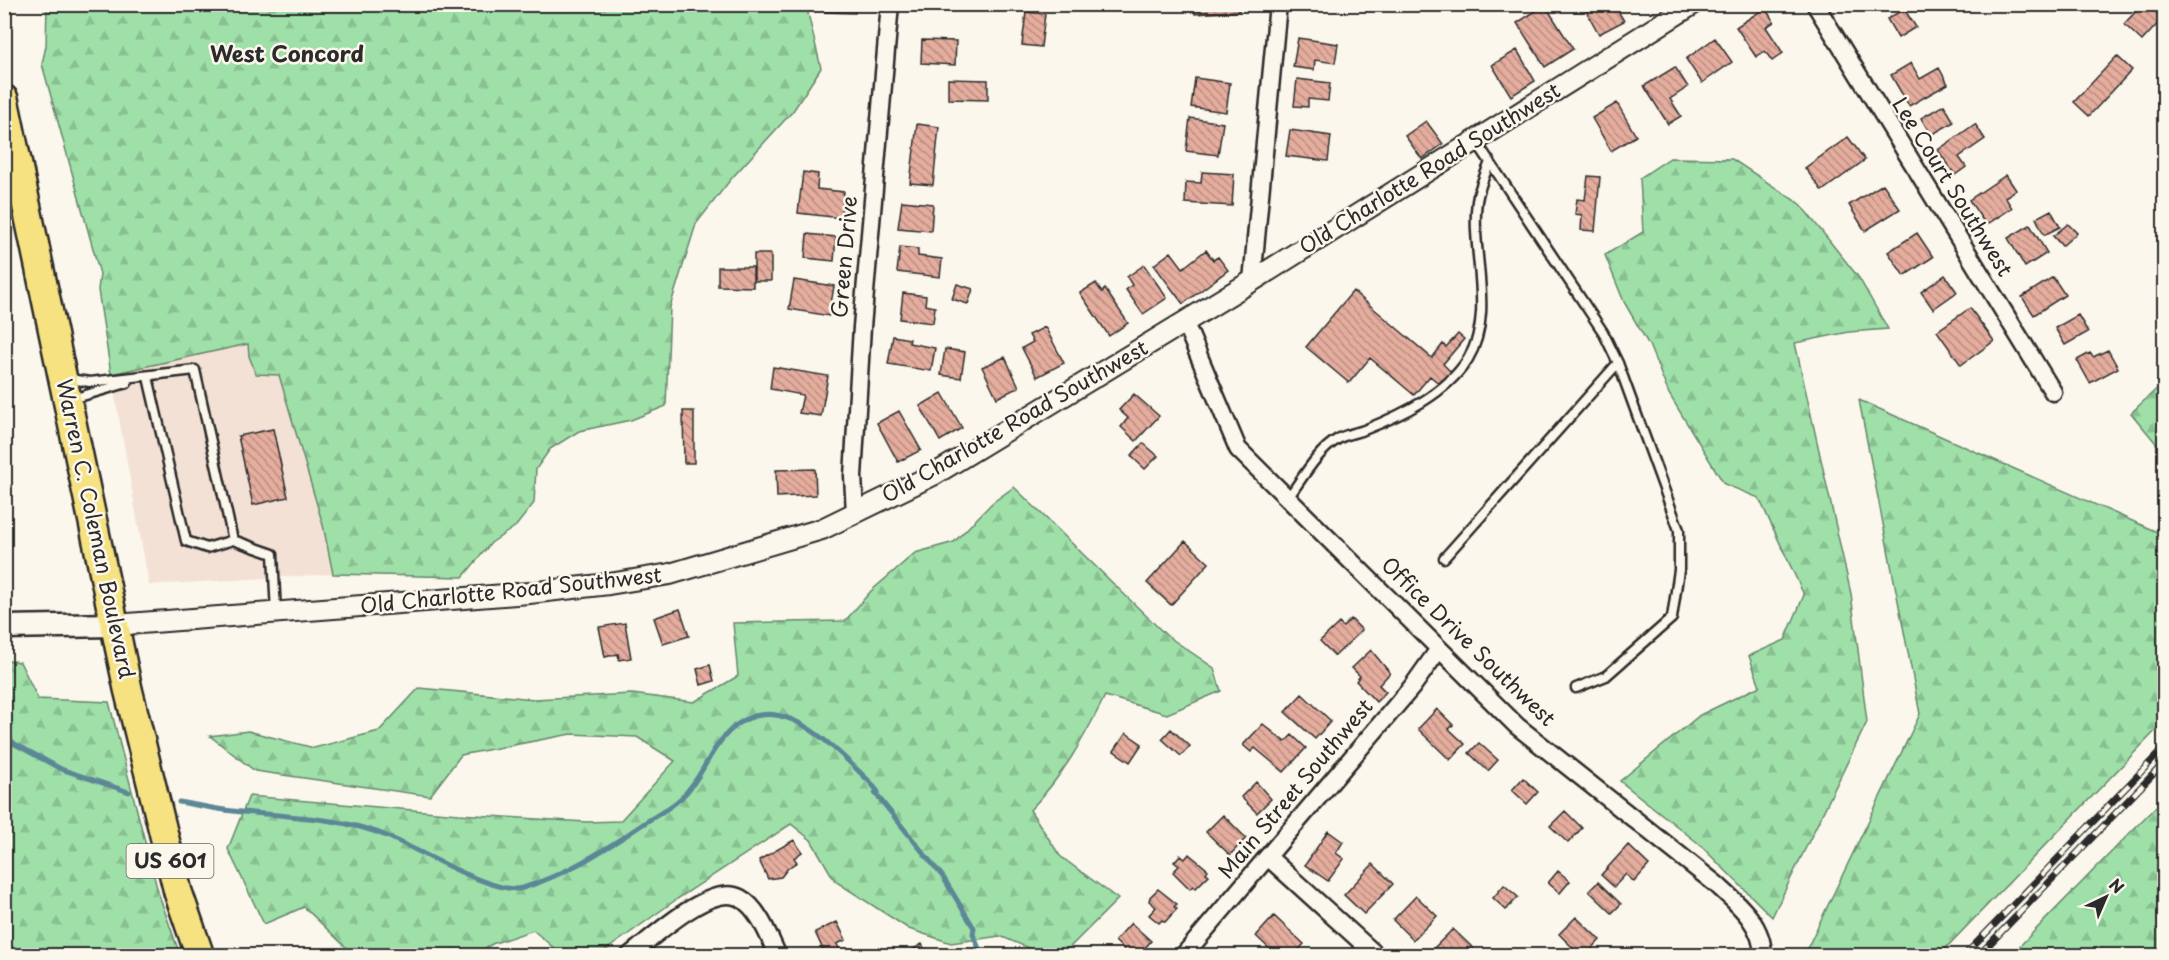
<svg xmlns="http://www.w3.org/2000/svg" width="2169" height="960" font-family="'Playpen Sans',sans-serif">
<defs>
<pattern id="forest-firs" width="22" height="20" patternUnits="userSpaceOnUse" patternTransform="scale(1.5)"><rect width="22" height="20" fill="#9fe0a9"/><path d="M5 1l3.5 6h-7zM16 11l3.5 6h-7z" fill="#89c092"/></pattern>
<pattern id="building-back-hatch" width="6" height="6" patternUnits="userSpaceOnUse" patternTransform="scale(1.5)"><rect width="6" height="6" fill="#e5ad9e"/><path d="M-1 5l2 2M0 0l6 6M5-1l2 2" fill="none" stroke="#ba8d81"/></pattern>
</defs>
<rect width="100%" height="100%" fill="#fbf7ec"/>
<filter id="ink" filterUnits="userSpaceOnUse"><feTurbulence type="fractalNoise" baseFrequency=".0167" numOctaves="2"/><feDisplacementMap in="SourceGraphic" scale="12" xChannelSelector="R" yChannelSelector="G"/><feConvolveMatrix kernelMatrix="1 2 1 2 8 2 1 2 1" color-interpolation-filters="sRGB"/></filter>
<g filter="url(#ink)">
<path fill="#f4e1d5" d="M248 344 249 356 279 375 323 525 333 574 149 585 111 374Z"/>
<path fill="url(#forest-firs)" stroke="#65866a" stroke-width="1.5" d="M806 5 821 68 793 111 731 179 696 224 670 307 666 406 631 420 579 431 550 449 536 469 534 503 516 526 491 543 463 577 333 574 323 525 279 375 256 374 249 356 248 344 111 374 98 290 100 274 42 64 46 46 47 5Z
M1670 158 1732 159 1800 204 1859 278 1888 329 1849 332 1795 343 1851 594 1867 722 1772 917 1698 843 1620 781 1700 715 1760 686 1749 656 1785 640 1804 595 1759 498 1724 484 1669 394 1649 345 1624 302 1605 255 1643 232 1640 178Z
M2164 382V453L2131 413Z
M1859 400 2164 535V722L1939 955H1804L1920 714Z
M1014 487 1166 635 1214 668 1221 691 1167 714 1105 696C1084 738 1063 776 1030 810L1060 856 1118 899 1062 955H1045L1000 936 951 943 909 929 835 881 811 840 791 824 677 899 599 955H562L533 930 492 944 474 955H354L304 907 264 924 228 849 249 796 459 814 586 822 620 821 675 761 637 737 571 734 461 755 430 796 255 771 210 736 248 731 314 748 379 731 419 688 534 699 632 694 694 702 738 676 733 623 845 621 871 591 915 553 954 542 992 503Z
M5 660 20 662 38 699 109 702 158 892 180 955H5Z
M2164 798V955H2011Z"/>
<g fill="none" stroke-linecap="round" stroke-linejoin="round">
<path stroke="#5c8796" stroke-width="5" d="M4 735 15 744 61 769 129 792
M179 802C197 805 215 809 233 811 285 817 340 816 389 837 417 849 496 896 523 888 567 874 605 850 643 824 655 816 669 809 680 799 698 782 705 762 719 743 770 675 830 744 871 783L878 792 875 793 943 877 974 928 973 934 982 956"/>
</g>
<path fill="url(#building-back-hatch)" stroke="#2b2b2b" stroke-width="1.5" d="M825 4H855V13L825 12Z
M1194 4H1239V11L1195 14Z
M1593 4H1618L1615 6 1624 21 1599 34 1585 9Z
M2143 4H2149L2163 18 2142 41 2124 24Z
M1545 5 1573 49 1545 67 1517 23Z
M1765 8 1774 22 1766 27 1783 53 1772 61 1765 51 1756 57 1736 27Z
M1904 9 1916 27 1898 38 1887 19Z
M1026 12 1045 14 1041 47 1022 45Z
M1298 38 1338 44 1335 63 1315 60 1314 70 1293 67Z
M1715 38 1732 62 1702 83 1686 59Z
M922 40 956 41 955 65 921 63Z
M1517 50 1535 81 1511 96 1492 65Z
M2117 56 2132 70 2089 116 2074 102Z
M1911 63 1920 79 1939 68 1948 84 1909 106 1891 75Z
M1675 67 1688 87 1670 99 1681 116 1668 124 1644 86Z
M1195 78 1230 83 1226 112 1191 107Z
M948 79 988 80V100L948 99Z
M1297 79 1330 83 1328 101 1308 99V107L1294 106Z
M1617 103 1636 136 1611 151 1592 118Z
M1944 105 1954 122 1931 135 1921 118Z
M1190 118 1223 123 1218 155 1186 151Z
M1426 121 1443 144 1422 159 1405 136Z
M917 124 939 127 933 185 910 183Z
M1975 124 1985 139 1959 157 1966 167 1955 175 1938 150Z
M1290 130 1331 136 1328 161 1286 156Z
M1848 137 1865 160 1822 191 1805 168Z
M803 172 818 174 817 189 844 192 841 218 798 213Z
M1202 172 1234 174 1232 206 1185 203 1186 182 1201 183Z
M2006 175 2016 190 2005 197 2012 208 1986 225 1969 200Z
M1588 176 1600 177 1595 231 1581 230 1582 215 1575 214 1577 199 1585 200Z
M1883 184 1900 209 1865 231 1849 205Z
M902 201 933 204 931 231 898 228Z
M2051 210 2060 227 2044 235 2036 218Z
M2068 224 2077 233 2062 246 2053 236Z
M2030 225 2047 253 2025 267 2008 238Z
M1917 233 1933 257 1904 276 1888 252Z
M807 234 836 237 834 261 805 258Z
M900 247 918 249V256L942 259 940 277 897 272Z
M1206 250 1213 260 1218 257 1228 270 1183 304 1154 265 1171 252 1183 268Z
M754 254H771V281H754Z
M1144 265 1167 298 1143 314 1126 290 1132 285 1127 277Z
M718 267H753V287L718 286Z
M1945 275 1957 292 1933 309 1921 292Z
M2053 277 2065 295 2034 315 2022 297Z
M794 280 834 286 829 316 789 309Z
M1096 283 1102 292 1105 289 1128 323 1109 336 1080 293Z
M957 284 973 289 968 304 952 299Z
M1353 291 1432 358 1443 344 1446 347 1458 334 1464 339 1443 364 1451 372 1441 385 1430 376 1414 395 1370 358 1349 383 1306 347Z
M903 293 926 296 925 305 935 307 933 323 900 319Z
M1970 308 1994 341 1961 365 1937 331Z
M2078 315 2088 332 2065 345 2055 328Z
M1045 327 1064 363 1037 377 1022 348 1033 342 1029 335Z
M893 336 910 339 909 343 935 348 931 371 888 364Z
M945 349 965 352 961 378 941 375Z
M2108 350 2118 368 2090 383 2077 360 2090 353 2093 357Z
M1005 357 1019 387 997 398 982 367Z
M773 367 828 376 821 416 799 413 803 395 770 389Z
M942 393 962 428 940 441 920 406Z
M1134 394 1159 416 1136 441 1121 427 1128 418 1119 410Z
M683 411H694V463H684Z
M899 411 921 450 898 462 877 423Z
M273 429 288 497 253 505 238 436Z
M1143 443 1158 456 1145 469 1131 456Z
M815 469 816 495 777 497 776 470Z
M1185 541 1209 563 1171 605 1147 583Z
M680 609 689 636 663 644 654 618Z
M1351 619 1362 630 1335 656 1320 641 1339 623 1343 627Z
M625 623 631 658 619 660 618 654 605 657 599 627Z
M1371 650 1390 673 1379 685 1386 692 1376 702 1356 681 1360 676 1352 668Z
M710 665 714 681 701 685 697 669Z
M1302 694 1331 721 1315 739 1285 712Z
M1437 709 1453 725 1449 729 1465 744 1450 760 1418 729Z
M1263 724 1285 742 1292 735 1306 748 1284 772 1255 748 1251 752 1243 745Z
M1171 729 1190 746 1181 756 1162 739Z
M1126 733 1142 744 1130 762 1114 751Z
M1479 743 1498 760 1488 771 1469 753Z
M1523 778 1538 792 1527 804 1512 790Z
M1256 782 1271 799 1257 813 1241 797Z
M1565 811 1582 828 1568 843 1550 826Z
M1223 815 1246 838 1230 855 1206 832Z
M1328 831 1343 842 1336 853 1344 859 1328 881 1305 865Z
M794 840 802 852 794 858 797 862 788 868 781 877 768 879 759 860Z
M1628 845 1649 865 1634 882 1626 874 1614 887 1601 875Z
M1189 854 1208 870 1206 873 1209 875 1196 888 1193 886 1190 889 1173 872 1179 866 1174 862 1180 855 1185 859Z
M1373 864 1393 884 1364 914 1344 895Z
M1558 871 1570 881 1560 893 1548 883Z
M1598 882 1621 904 1612 913 1589 891Z
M1504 885 1518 897 1506 910 1493 898Z
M1158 889 1177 904 1174 907 1177 909 1165 922 1162 920 1159 923 1149 915 1156 907 1149 901 1150 897Z
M1416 896 1437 916 1413 940 1393 920Z
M1274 916 1304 944 1293 956H1277L1256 936Z
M1576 917 1600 940 1585 956H1581L1559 934Z
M837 922 846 940 837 944 842 956H826L815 932Z
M1131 923 1151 941 1138 956H1131L1115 941Z
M1453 929 1473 948 1466 956H1436L1431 951Z
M922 944 928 956H901Z"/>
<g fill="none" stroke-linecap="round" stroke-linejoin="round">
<defs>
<path id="service" d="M1476 141 1603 332 1618 363 1679 530V570L1672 618 1606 676 1576 688
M69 376 76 380 90 382 195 370 233 540
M148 377 186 541 207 548 233 540 273 554 276 613
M72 403 79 397 127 383
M1288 498C1302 479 1317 451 1338 439 1346 434 1356 433 1364 430 1402 415 1446 394 1468 359 1496 313 1470 251 1477 201 1479 187 1485 175 1490 162
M1444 558 1618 363"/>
<path id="minor" d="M1815 4 2053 392
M1252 281 1278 4
M1185 323 1238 449 1517 726 1716 884C1738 904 1763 924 1763 956
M855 513 853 476 862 327 890 4
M1268 857 1377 956
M629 956C652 938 711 882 740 898 759 908 769 937 778 956
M1183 956 1412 687 1439 649"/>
<path id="tertiary" d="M115 625 529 593 609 584 670 574 822 529 935 474 1252 281 1693 4"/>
<path id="secondary" d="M4 627 115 625"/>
<path id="trunk" d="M4 99 128 689 178 892 200 956"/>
</defs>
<use href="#service" stroke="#2b2b2b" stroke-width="13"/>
<use href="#minor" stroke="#2b2b2b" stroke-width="21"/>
<use href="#tertiary" stroke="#2b2b2b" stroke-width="24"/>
<use href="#secondary" stroke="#2b2b2b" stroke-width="27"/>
<use href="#trunk" stroke="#2b2b2b" stroke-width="32"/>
<use href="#service" stroke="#fbf7ec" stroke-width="8"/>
<use href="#minor" stroke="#fbf7ec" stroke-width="16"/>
<use href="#tertiary" stroke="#fbf7ec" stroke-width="20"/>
<use href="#secondary" stroke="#fbf7ec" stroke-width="22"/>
<use href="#trunk" stroke="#f7e281" stroke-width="27"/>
<defs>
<path id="rail" d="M1964 956 2164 748
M1978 956 2164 763"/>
</defs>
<use href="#rail" stroke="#2b2b2b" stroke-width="7"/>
<use href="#rail" stroke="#fbf7ec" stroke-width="4.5" stroke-dasharray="14" stroke-linecap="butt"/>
</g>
</g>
<g text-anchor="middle" stroke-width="5" stroke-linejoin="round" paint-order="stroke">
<rect fill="#fbf7ec" stroke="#696865" stroke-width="1.5" x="126.5" y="844" width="87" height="34" rx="4.5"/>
<g font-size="20" font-weight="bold" fill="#2b2b2b">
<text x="170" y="868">US 601</text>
</g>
<g font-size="21" fill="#2b2b2b" stroke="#fbf7ec">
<text transform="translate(1430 169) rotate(-32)" y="7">Old Charlotte Road Southwest</text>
<text transform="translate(1952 187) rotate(58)" y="7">Lee Court Southwest</text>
<text transform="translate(845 257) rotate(-85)" y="7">Green Drive</text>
<text transform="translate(1015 422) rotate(-30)" y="7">Old Charlotte Road Southwest</text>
<text transform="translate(95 529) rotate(78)" y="7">Warren C. Coleman Boulevard</text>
<text transform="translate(511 591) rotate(-6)" y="7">Old Charlotte Road Southwest</text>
<text transform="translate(1468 642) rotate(44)" y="7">Office Drive Southwest</text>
<text transform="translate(1296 789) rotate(-50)" y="7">Main Street Southwest</text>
</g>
<g font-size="22" font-weight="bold" fill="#2b2b2b" stroke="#fbf7ec">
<text x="287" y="62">West Concord</text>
</g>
</g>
<rect width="2169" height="960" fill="none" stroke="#fbf7ec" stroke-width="24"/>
<rect x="12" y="12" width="2145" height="936" fill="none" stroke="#2b2b2b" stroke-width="2" filter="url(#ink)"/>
<g transform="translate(2106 897) rotate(44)" stroke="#fbf7ec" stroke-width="4.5" paint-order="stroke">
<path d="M0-4.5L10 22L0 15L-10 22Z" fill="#2b2b2b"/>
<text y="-9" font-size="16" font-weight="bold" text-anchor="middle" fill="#2b2b2b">N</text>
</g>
</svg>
